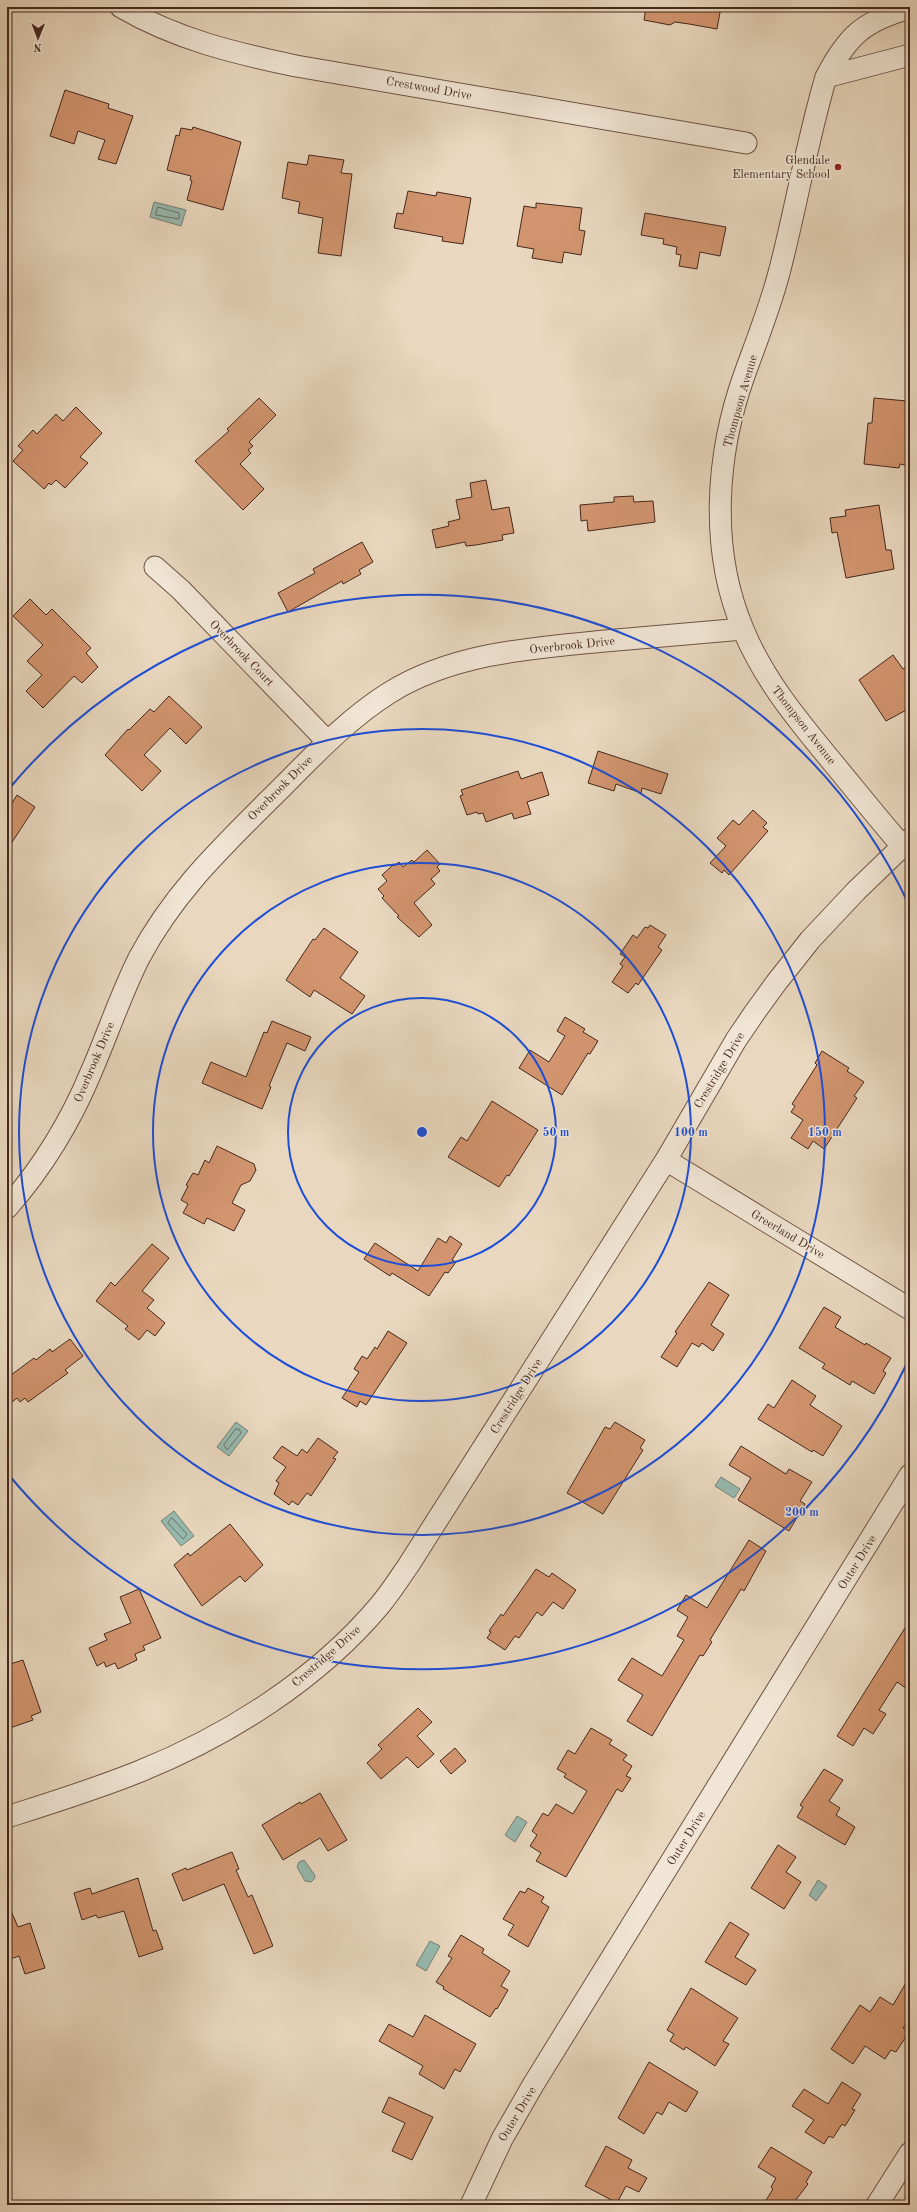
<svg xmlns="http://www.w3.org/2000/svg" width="917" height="2212" font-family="'Old Standard TT',serif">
<rect width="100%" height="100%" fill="#e9d8bf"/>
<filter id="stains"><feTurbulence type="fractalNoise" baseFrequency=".005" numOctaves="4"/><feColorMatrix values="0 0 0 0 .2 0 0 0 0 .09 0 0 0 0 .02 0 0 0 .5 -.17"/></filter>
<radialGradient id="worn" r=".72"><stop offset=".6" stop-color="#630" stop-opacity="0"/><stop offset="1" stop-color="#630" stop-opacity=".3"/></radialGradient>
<path fill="#97bab0" stroke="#768075" d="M154 202 186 210 181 226 150 217Z
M236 1422 248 1431 229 1456 217 1447Z
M721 1477 740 1489 734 1498 715 1486Z
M174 1511 194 1536 181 1546 161 1521Z
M517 1816 527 1822 515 1842 505 1835Z
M304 1860 314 1874 315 1878 311 1882 305 1881 297 1867 299 1862Z
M818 1880 827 1886 816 1901 809 1895Z
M430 1941 440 1946 426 1971 416 1965Z"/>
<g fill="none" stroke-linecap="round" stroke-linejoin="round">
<path stroke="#6e7166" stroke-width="1" d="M158 207 179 213V219L156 215Z
M236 1429H239L241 1433 227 1450 224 1445Z
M172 1518 187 1534 183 1539 168 1523Z"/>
</g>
<path fill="#d2956f" stroke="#45281d" d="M646 7H721L717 29 689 24 675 22 670 25 644 20Z
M65 90 109 104 108 108 133 116 116 164 98 159 105 140 78 131 74 144 50 136Z
M193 127 241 142 223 210 187 200 192 181 190 180 191 176 167 170 176 135 179 136 181 128 192 130Z
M309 155 344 160 341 173 352 174 341 256 318 253 323 218 298 213 300 202 282 198 288 162 307 165Z
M408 191 436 196 437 192 471 198 463 244 442 241 443 237 394 228 397 213 403 214Z
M536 203 582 208 579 230 585 231 581 255 564 252 562 263 532 258 534 249 517 246 524 206 536 208Z
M645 213 726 227 720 256 700 252 697 269 679 266 681 255 676 254 677 247 663 244 664 239 641 235Z
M259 398 276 415 249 442 253 446 248 450 251 453 240 464 264 489 243 510 195 461 229 431 227 429Z
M874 398 907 401V408L910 409V466L900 464 899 468 864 464 868 423H872Z
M76 407 102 433 80 457 88 463 65 488 56 480 51 485 49 483 44 489 13 461 23 450 18 446 33 430 37 434 56 414 63 421Z
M486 480 492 510 509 507 514 533 502 535 503 540 476 545 466 546 465 542 436 548 432 530 449 526 448 522 460 519 456 500 472 497 470 483Z
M633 496 634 502 653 501 655 522 588 531 587 520 581 521 580 505 614 502V497Z
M879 505 886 550H891L894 569 846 578 837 532 832 533 830 518 846 516 845 510Z
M362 542 373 562 359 570 361 574 343 584 342 581 288 612 278 593 315 573 313 569Z
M30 599 46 615 52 609 91 648 86 653 98 667 82 683 74 676 43 708 26 691 42 675 27 661 43 645 13 616Z
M893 655 903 669 910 664V708L886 721 859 680Z
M169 696 202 727 186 744 170 728 144 755 161 771 142 791 105 755 128 729 129 730 150 709 154 712Z
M598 751 668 774 661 794 642 788 641 793 616 784 614 791 588 783Z
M518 771 521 779 542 772 549 795 527 802 531 814 514 819 512 813 486 822 483 813 478 814 477 812 467 815 460 796 463 795 461 790Z
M17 795 35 807 7 850V811Z
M753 810 767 823 763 827 768 831 729 875 724 870 722 873 710 863 726 846 717 838 733 820 739 825Z
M427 850 440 864 437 867 440 871 431 879 435 884 414 903 432 925 419 937 397 917 399 916 382 898 384 896 378 889 387 881 382 875 393 865 394 866 399 862 403 867 412 860 414 862Z
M650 925 666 935 658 947 662 950 638 985 636 983 628 993 612 982 623 966 620 964 625 957 620 954 633 935 637 938 645 927 648 928Z
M324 928 358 952 340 978 365 996 352 1014 314 990 310 997 286 980 313 939 315 940Z
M565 1017 585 1029 583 1032 598 1041 590 1054 588 1053 562 1095 519 1068 530 1050 549 1062 565 1036 557 1031Z
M272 1021 311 1037 305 1051 287 1043 269 1086 271 1087 262 1109 202 1083 211 1062 246 1077 264 1032 267 1033Z
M822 1051 849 1068 847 1071 864 1082 854 1096 857 1098 824 1149 813 1141 808 1149 791 1138 803 1120 791 1112 795 1106 792 1104 817 1065 815 1063Z
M492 1101 538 1130 509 1176 507 1175 499 1187 448 1157 461 1137 467 1141Z
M217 1146 254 1164 256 1170 250 1181 241 1185 232 1203 245 1210 234 1231 207 1218 204 1224 183 1213 188 1204 181 1200 188 1186 186 1185 193 1173 198 1175 205 1160 209 1163Z
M450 1236 462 1244 452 1260 456 1262 448 1273 445 1272 429 1296 392 1273 390 1276 364 1259 375 1243 418 1271 438 1238 446 1243Z
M152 1244 169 1258 142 1291 154 1300 147 1308 165 1323 155 1336 147 1330 139 1340 125 1329 128 1326 96 1301 111 1282 115 1286Z
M709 1282 729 1295 711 1325 724 1334 713 1351 702 1343 699 1347 692 1343 677 1367 661 1357 677 1333 675 1332Z
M824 1307 841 1317 835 1327 865 1345 866 1343 891 1358 883 1371 886 1373 874 1394 852 1381 850 1385 822 1368 825 1364 799 1348Z
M388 1331 407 1343 366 1405 360 1401 357 1407 342 1398 359 1372 354 1369 362 1356 367 1359 375 1347 377 1349Z
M70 1339 83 1356 65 1370 68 1373 28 1402 25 1398 20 1402 17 1398 7 1406V1378L34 1358 36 1360 50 1349 52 1352Z
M792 1380 816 1396 810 1405 842 1426 823 1456 813 1450 812 1452 758 1419 768 1404 774 1408Z
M615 1422 645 1440 640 1448 643 1450 603 1514 567 1493 605 1427 610 1429Z
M318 1438 338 1452 333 1458 336 1459 311 1496 307 1493 298 1505 292 1501 289 1505 274 1494 279 1483 276 1481 286 1467 273 1458 282 1446 297 1456 302 1449 307 1453Z
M741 1446 786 1474 789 1469 812 1482 800 1501 805 1504 789 1531 738 1500 751 1478 729 1465Z
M230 1524 263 1565 245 1582 240 1576 202 1606 174 1565 188 1553 190 1556Z
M749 1540 766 1551 744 1591 741 1589 710 1640 712 1642 703 1656 700 1655 652 1736 627 1721 643 1695 618 1680 632 1658 662 1676 684 1640 677 1636 688 1617 677 1610 686 1595 707 1608Z
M536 1569 549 1577 552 1573 576 1590 563 1609 553 1602 542 1616 537 1612 519 1638 515 1636 505 1650 487 1638 491 1632 489 1631 501 1614 503 1616Z
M139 1589 161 1638 143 1646 145 1650 135 1654 137 1660 118 1669 115 1663 106 1667 104 1662 97 1666 89 1648 107 1640 104 1634 131 1623 120 1597Z
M910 1620V1691L897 1682 879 1710 886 1714 873 1734 864 1728 853 1746 837 1736Z
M23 1660 41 1712 31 1716 33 1720 7 1729V1665Z
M418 1708 432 1722 417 1736 434 1754 418 1768 407 1757 381 1779 367 1763 382 1749 378 1745Z
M591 1728 612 1740 609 1744 627 1755 623 1760 632 1766 626 1776 631 1778 622 1792 617 1789 566 1877 536 1861 541 1853 530 1846 537 1835 532 1831 543 1813 548 1816 556 1804 573 1814 587 1791 564 1777 566 1774 557 1769 568 1750 575 1754Z
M455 1748 466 1761 451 1774 440 1761Z
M824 1769 843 1780 829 1801 840 1808 836 1815 855 1827 845 1845 797 1817 803 1807 800 1805Z
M320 1793 347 1840 328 1851 320 1838 283 1860 262 1825 300 1802 301 1804Z
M778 1845 796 1857 786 1872 801 1882 784 1909 751 1888Z
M232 1852 239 1869 236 1870 248 1897 252 1895 273 1946 254 1954 224 1884 183 1901 172 1874 186 1868 187 1870Z
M138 1878 153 1931 156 1930 163 1949 139 1957 124 1911 98 1918 96 1915 82 1920 74 1893 90 1888 92 1894Z
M528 1888 544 1897 541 1902 549 1907 528 1947 508 1935 514 1925 503 1919 520 1891 525 1893Z
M7 1902 18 1927 30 1923 45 1968 25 1974 19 1956 7 1960Z
M730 1922 749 1934 735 1957 756 1970 746 1985 705 1962Z
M461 1935 484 1949 482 1953 510 1971 501 1986 508 1990 497 2009 496 2008 490 2017 443 1989 444 1987 436 1982 452 1958 448 1956Z
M910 1976V2017L903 2028 909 2032 896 2052 891 2050 885 2059 865 2046 853 2064 831 2049 860 2005 870 2012 880 1997 893 2005Z
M691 1988 738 2018 723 2041 729 2044 715 2066 686 2047 684 2050 670 2041 674 2034 667 2030Z
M425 2015 476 2044 460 2072 455 2069 444 2089 419 2074 423 2066 379 2041 389 2024 413 2037Z
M649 2062 698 2092 686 2112 669 2102 662 2115 657 2112 644 2134 618 2118Z
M842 2082 861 2094 852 2109 855 2110 845 2126 842 2124 833 2138 829 2136 824 2144 805 2132 814 2120 792 2106 804 2089 828 2104Z
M389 2097 433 2117 412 2160 392 2151 405 2123 382 2112Z
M606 2146 632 2160 628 2168 647 2178 639 2192 626 2186 617 2203 585 2186Z
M771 2147 812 2172 806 2182 808 2184 792 2205H763L773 2189 771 2187 776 2178 758 2167Z"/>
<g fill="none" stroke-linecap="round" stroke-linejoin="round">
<defs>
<path id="minor" d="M121 7C176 39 234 53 296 66L746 143
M826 77 910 55
M155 567 181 590 327 741
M902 846C877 817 853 787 829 758 796 718 763 678 743 629 709 549 716 453 745 373 757 340 770 307 779 273 796 208 807 141 826 77 848 35 864 21 910 8
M666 1160 910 1309
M7 1208C43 1167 71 1121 92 1070 108 1033 121 994 139 958 173 894 218 851 268 801 307 763 343 722 389 693 453 653 532 648 605 641 651 637 697 633 743 629
M7 1817C51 1803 96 1789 138 1772 228 1736 318 1679 380 1605 390 1593 399 1579 408 1566L666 1160 736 1040 755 1012 776 983 810 940 856 891 910 839
M471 2205 502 2139 533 2085 910 1475
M877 2205 910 2153"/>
</defs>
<use href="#minor" stroke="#6e5446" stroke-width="23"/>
<use href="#minor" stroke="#f1e6d5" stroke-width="21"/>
</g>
<g fill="none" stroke="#1d4ed8" stroke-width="2">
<circle cx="422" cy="1132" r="134"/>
<circle cx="422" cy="1132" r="269"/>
<circle cx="422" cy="1132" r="403"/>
<path d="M909 1359A537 537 0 0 1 8 1474M8 790A537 537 0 0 1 909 905"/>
</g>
<circle fill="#8f2418" stroke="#f1e6d5" stroke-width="1.5" cx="838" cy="167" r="4"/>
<g text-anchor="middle" stroke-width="3" stroke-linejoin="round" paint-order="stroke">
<g font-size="12" fill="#45281d" stroke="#f1e6d5">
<text transform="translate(429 88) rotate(10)" y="4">Crestwood Drive</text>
<text transform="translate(740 401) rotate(-74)" y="4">Thompson Avenue</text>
<text transform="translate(572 645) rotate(-6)" y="4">Overbrook Drive</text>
<text transform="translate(242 653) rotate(46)" y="4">Overbrook Court</text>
<text transform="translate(804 725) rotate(52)" y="4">Thompson Avenue</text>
<text transform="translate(280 788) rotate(-45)" y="4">Overbrook Drive</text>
<text transform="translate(94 1062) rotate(-67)" y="4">Overbrook Drive</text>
<text transform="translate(719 1070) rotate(-59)" y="4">Crestridge Drive</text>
<text transform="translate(788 1234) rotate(31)" y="4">Greerland Drive</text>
<text transform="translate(516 1396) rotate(-58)" y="4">Crestridge Drive</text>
<text transform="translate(857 1562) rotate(-58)" y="4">Outer Drive</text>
<text transform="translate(326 1656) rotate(-41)" y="4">Crestridge Drive</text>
<text transform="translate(686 1838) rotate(-58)" y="4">Outer Drive</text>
<text transform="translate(517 2114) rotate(-59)" y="4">Outer Drive</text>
</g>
<g font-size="12" fill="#45281d" stroke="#f1e6d5" text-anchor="end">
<text x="830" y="164">Glendale<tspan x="830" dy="14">Elementary School</tspan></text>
</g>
</g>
<circle cx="422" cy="1132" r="6" fill="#1d4ed8" stroke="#f1e6d5" stroke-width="2"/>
<g font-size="12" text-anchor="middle" font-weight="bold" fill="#1d4ed8" stroke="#f1e6d5" stroke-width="3" stroke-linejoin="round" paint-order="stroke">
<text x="556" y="1136">50 m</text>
<text x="691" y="1136">100 m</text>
<text x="825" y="1136">150 m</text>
<text x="802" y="1516">200 m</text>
</g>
<rect width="917" height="2212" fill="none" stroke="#e9d8bf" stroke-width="24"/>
<rect x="8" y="8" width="901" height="2196" fill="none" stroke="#45281d" stroke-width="2"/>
<rect x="12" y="12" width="893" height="2188" fill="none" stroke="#45281d"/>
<g transform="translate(38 38) rotate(181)" stroke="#f1e6d5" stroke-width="3" paint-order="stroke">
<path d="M0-3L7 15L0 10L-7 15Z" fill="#45281d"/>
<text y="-6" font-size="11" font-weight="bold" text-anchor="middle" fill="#45281d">N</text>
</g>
<rect width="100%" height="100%" filter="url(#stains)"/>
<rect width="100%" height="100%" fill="url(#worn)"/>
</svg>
